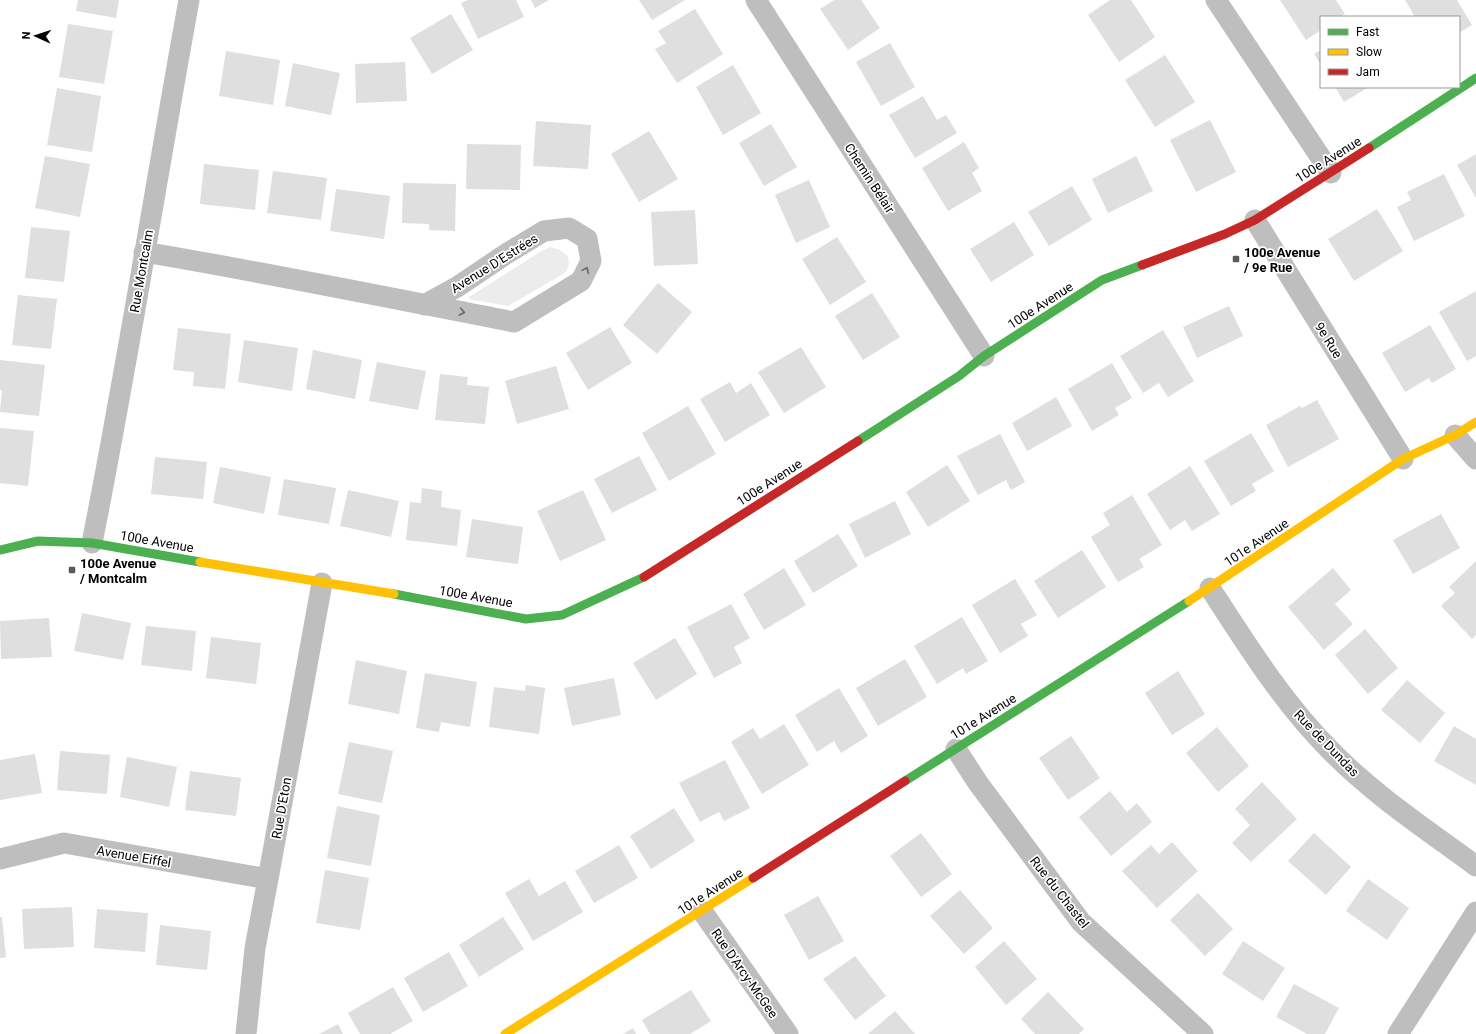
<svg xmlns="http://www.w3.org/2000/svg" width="1476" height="1034" font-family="Roboto,sans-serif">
<rect width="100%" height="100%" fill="#fff"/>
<path fill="#ececec" d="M550 247 560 250 568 256 569 265 565 273 508 306 469 299V297L540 252Z"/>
<path fill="#dfdfdf" d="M78 0H119L116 18 76 11Z
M468 0H516L524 17 478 39 461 3Z
M531 0H549L535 8Z
M639 0H685L652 20Z
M834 0H861L880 28 848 50 820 9Z
M1110 0H1131L1155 37 1119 62 1088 15Z
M1280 0H1336L1345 14 1340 17H1321V30L1306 40Z
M1405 0H1457L1472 25 1459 33V17H1415Z
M695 9 723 54 677 83 655 49 666 43 658 31Z
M451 14 473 50 432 74 410 38Z
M68 24 113 31 104 84 59 77Z
M890 43 915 87 881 106 856 62Z
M1321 50V65L1314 54Z
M226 51 280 60 273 105 219 96Z
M1165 55 1195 102 1155 127 1125 80Z
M405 62 407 101 356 103 355 64Z
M293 63 340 73 331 115 285 106Z
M733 65 761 113 723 135 696 87Z
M1335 87H1369L1344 102Z
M57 88 101 96 92 152 47 145Z
M923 96 937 120 946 115 957 133 915 158 889 115Z
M1210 120 1236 172 1196 192 1170 140Z
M536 121 591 125 588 169 533 166Z
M771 124 797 167 764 186 739 143Z
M649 131 678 179 639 202 611 154Z
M964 142 979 168 972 173 982 191 948 211 922 168Z
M467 144 521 145 520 190 466 189Z
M1476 154V198L1457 165Z
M45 156 90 164 80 217 35 208Z
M1136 156 1153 191 1108 213 1092 179Z
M204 164 259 170 255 210 200 204Z
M273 171 327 178 321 220 267 213Z
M1444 174 1465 216 1414 241 1397 207 1411 200 1407 192Z
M809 180 830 227 796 243 775 195Z
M403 183 456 184 455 231 429 230V224L402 223Z
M1072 186 1092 220 1049 246 1028 212Z
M336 189 390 196 384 239 330 231Z
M1377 209 1403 251 1354 281 1328 239Z
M695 210 698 264 654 266 651 212Z
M1014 222 1034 255 991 282 970 249Z
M31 227 70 231 64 282 25 278Z
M837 237 866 282 830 305 802 259Z
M658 283 692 312 657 354 623 325Z
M1476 291V356L1467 361 1439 312Z
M872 293 900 337 863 360 835 316Z
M18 295 57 299 51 349 12 345Z
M1229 306 1243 336 1197 358 1183 327Z
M1430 325 1456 369 1432 383 1429 378 1405 392 1382 353Z
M610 327 632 363 588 390 566 353Z
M178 328 231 334 225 389 193 386 194 372 173 370Z
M1163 330 1194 381 1168 397 1159 383 1143 393 1120 356Z
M244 340 298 348 292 391 238 382Z
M801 347 826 387 784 413 758 372Z
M313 350 362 360 355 399 306 389Z
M0 360 45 365 39 416 0 412 2 390H0Z
M377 362 426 371 418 410 369 401Z
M1112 363 1132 398 1115 408 1119 415 1092 431 1068 389Z
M556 366 569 409 517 424 505 381Z
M440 374 468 377 467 385 489 387 485 424 435 420Z
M730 382 736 393 751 383 770 415 725 442 700 399Z
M1056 397 1072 426 1027 451 1012 423Z
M1317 400 1339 439 1288 467 1266 425 1300 406 1302 408Z
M688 406 716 454 669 481 642 433Z
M0 428 34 431 28 486 0 483Z
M1251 433 1274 471 1252 484 1256 491 1231 506 1204 461Z
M1000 434 1025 482 1011 490 1006 480 978 495 957 456Z
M639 456 657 490 612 513 594 479Z
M155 457 207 462 203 499 151 494Z
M947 465 970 501 928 527 906 492Z
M1190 466 1220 514 1192 531 1185 520 1170 530 1147 494Z
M220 467 271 477 264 514 213 503Z
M284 479 336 488 329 524 278 515Z
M422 488 442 491 441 507 461 510 457 546 406 540 410 502 421 503Z
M348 490 399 501 391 537 340 526Z
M583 490 606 540 560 561 537 511Z
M1132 495 1162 545 1139 559 1144 567 1118 582 1091 537 1110 525 1103 513Z
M895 501 911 534 865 558 849 524Z
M1441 514 1460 548 1413 574 1393 540Z
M472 519 523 527 518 564 466 557Z
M838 534 858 566 813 593 794 561Z
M1082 550 1106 587 1058 618 1034 581Z
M1476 561V635L1472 639 1441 606 1455 593 1449 587Z
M784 568 806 605 764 630 743 594Z
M1333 568 1351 590 1335 604 1353 624 1324 650 1288 607Z
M1015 579 1037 615 1021 624 1028 636 1000 653 972 605Z
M731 604 750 638 734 647 742 663 714 678 687 627Z
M82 613 131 623 123 660 74 651Z
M962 617 988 661 966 674 963 668 937 684 914 646Z
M49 618 52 657 1 659 0 621Z
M146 626 196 631 192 671 141 665Z
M1365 629 1398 668 1368 694 1335 655Z
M211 637 261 643 256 684 206 678Z
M675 638 697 674 656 700 633 663Z
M905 659 927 697 878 726 856 688Z
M356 660 407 671 399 714 348 704Z
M1178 671 1205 714 1172 735 1145 693Z
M425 673 477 682 470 727 441 722 439 732 416 728Z
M614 678 621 715 572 726 564 688Z
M1407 680 1445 713 1420 743 1381 710Z
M526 685 545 688 539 734 489 727 494 687 525 691Z
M839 688 868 736 841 753 834 741 817 752 795 715Z
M784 724 809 765 762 794 731 742 753 728 760 739Z
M1454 726 1476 739V785L1434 761Z
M1217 727 1249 766 1218 792 1186 753Z
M1071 736 1100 778 1068 800 1039 758Z
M349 742 393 751 382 803 338 794Z
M60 751 110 755 107 794 57 790Z
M35 754 42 793 0 800V760Z
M127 757 177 767 169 807 120 797Z
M725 760 750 808 724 821 719 812 700 822 679 783Z
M190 771 241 778 236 816 185 810Z
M1262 782 1297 819 1251 862 1232 843 1250 825 1235 809Z
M1110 791 1127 812 1137 803 1152 822 1111 856 1079 817Z
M337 806 380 815 371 866 327 858Z
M674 808 695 841 651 869 630 836Z
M921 833 952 874 921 897 890 856Z
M1314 833 1351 867 1326 895 1288 861Z
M1172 842 1198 871 1157 908 1122 871 1151 845 1159 854Z
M619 845 638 878 594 903 575 871Z
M325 870 369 878 360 930 316 923Z
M529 879 539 896 565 881 583 912 533 941 505 893Z
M1368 879 1409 908 1387 940 1346 911Z
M960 890 993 928 964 954 930 916Z
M1198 893 1233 929 1205 956 1170 920Z
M818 896 844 941 809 960 784 915Z
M72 907 74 947 24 949 22 909Z
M97 909 148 913 145 952 94 948Z
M0 917H2L6 957 0 958Z
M503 917 524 949 479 977 459 945Z
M160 925 211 931 207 970 156 965Z
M1004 941 1037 979 1006 1005 975 967Z
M1243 941 1285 968 1263 1001 1222 974Z
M449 952 468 986 423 1012 404 978Z
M855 956 886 996 855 1020 823 979Z
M1294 984 1339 1008 1325 1034H1307L1276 1017Z
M393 987 413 1021 390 1034H360L348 1013Z
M691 990 711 1021 690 1034H650L642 1020Z
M1048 992 1084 1029 1079 1034H1035L1021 1019Z
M895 1011 915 1034H868Z
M338 1024 343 1034H319Z
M633 1028 636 1034H623Z"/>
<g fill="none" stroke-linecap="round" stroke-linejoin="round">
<path stroke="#bebebe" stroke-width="21" d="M756 0 984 356
M1216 0 1331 173
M1255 220 1403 459
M144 252C268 273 391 298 514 322L581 281 591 261 587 239 569 228 544 231 506 254 457 287 424 305
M1455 435 1476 459
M92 543C128 362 156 181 189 0
M1210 588C1247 645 1283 703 1331 751 1374 795 1426 829 1476 866
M956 749 978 783 1081 922 1203 1034
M0 859 64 843 268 879
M702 911 788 1034
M246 1034 255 948 268 879 322 583
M1398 1034 1476 912"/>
<path stroke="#4caf50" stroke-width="9" d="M1369 148 1476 78
M858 441 959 376 984 356 1102 280 1142 265
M0 550 38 541 92 543 200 562
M394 594 526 619 562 615 644 577
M905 781 1189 601"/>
<path stroke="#ffc107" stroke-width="9" d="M200 562 394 594
M1189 601 1403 459 1455 435 1476 422
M505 1034 753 878"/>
<path stroke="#c62828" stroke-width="9" d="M1142 265 1225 234 1255 220 1369 148
M644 577 858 441
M753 878 905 781"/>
</g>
<defs><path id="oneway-chevron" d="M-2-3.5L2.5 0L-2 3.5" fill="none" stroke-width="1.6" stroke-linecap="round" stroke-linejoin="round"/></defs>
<g stroke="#686868">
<use href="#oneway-chevron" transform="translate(586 270) rotate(-66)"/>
<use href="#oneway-chevron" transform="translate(462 312) rotate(11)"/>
</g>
<g fill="#595959" stroke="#fff" stroke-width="1.5">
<rect x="1232" y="255" width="8" height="8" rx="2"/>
<rect x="68" y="566" width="8" height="8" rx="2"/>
</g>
<g text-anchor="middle" stroke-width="3.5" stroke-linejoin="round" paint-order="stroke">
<g font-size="13" fill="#000" stroke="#fff">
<text transform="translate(1328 159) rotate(-32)" y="5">100e Avenue</text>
<text transform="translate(870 178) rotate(57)" y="5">Chemin Bélair</text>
<text transform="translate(494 263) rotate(-32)" y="5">Avenue D'Estrées</text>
<text transform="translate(141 271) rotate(-80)" y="5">Rue Montcalm</text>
<text transform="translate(1040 305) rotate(-33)" y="5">100e Avenue</text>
<text transform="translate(1329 340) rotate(58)" y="5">9e Rue</text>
<text transform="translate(769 482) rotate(-33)" y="5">100e Avenue</text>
<text transform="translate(157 541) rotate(10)" y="5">100e Avenue</text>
<text transform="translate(1256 542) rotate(-34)" y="5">101e Avenue</text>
<text transform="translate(476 596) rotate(10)" y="5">100e Avenue</text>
<text transform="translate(983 716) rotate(-32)" y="5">101e Avenue</text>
<text transform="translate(1327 743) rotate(46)" y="5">Rue de Dundas</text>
<text transform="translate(281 808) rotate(-80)" y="5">Rue D'Eton</text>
<text transform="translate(134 856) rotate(10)" y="5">Avenue Eiffel</text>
<text transform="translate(710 891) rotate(-33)" y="5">101e Avenue</text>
<text transform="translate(1060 892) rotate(52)" y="5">Rue du Chastel</text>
<text transform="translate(745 973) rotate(55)" y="5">Rue D'Arcy-McGee</text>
</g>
<g font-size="13" font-weight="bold" fill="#000" stroke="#fff" text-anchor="start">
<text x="1244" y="257">100e Avenue<tspan x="1244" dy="15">/ 9e Rue</tspan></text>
<text x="80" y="568">100e Avenue<tspan x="80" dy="15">/ Montcalm</tspan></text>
</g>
</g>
<rect x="1320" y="16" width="140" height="72" fill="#ffffff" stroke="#999999"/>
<rect x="1328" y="29" width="20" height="6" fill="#4caf50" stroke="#999999"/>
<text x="1356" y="36" font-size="12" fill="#000000">Fast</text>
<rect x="1328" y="49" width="20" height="6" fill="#ffc107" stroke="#999999"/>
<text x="1356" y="56" font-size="12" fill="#000000">Slow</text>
<rect x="1328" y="69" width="20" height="6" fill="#c62828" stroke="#999999"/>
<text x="1356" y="76" font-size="12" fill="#000000">Jam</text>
<g transform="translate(36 36) rotate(273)" stroke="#ffffff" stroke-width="3" paint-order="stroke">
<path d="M0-3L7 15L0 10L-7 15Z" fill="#000000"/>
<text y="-6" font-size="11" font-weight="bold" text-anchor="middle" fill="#000000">N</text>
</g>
</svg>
